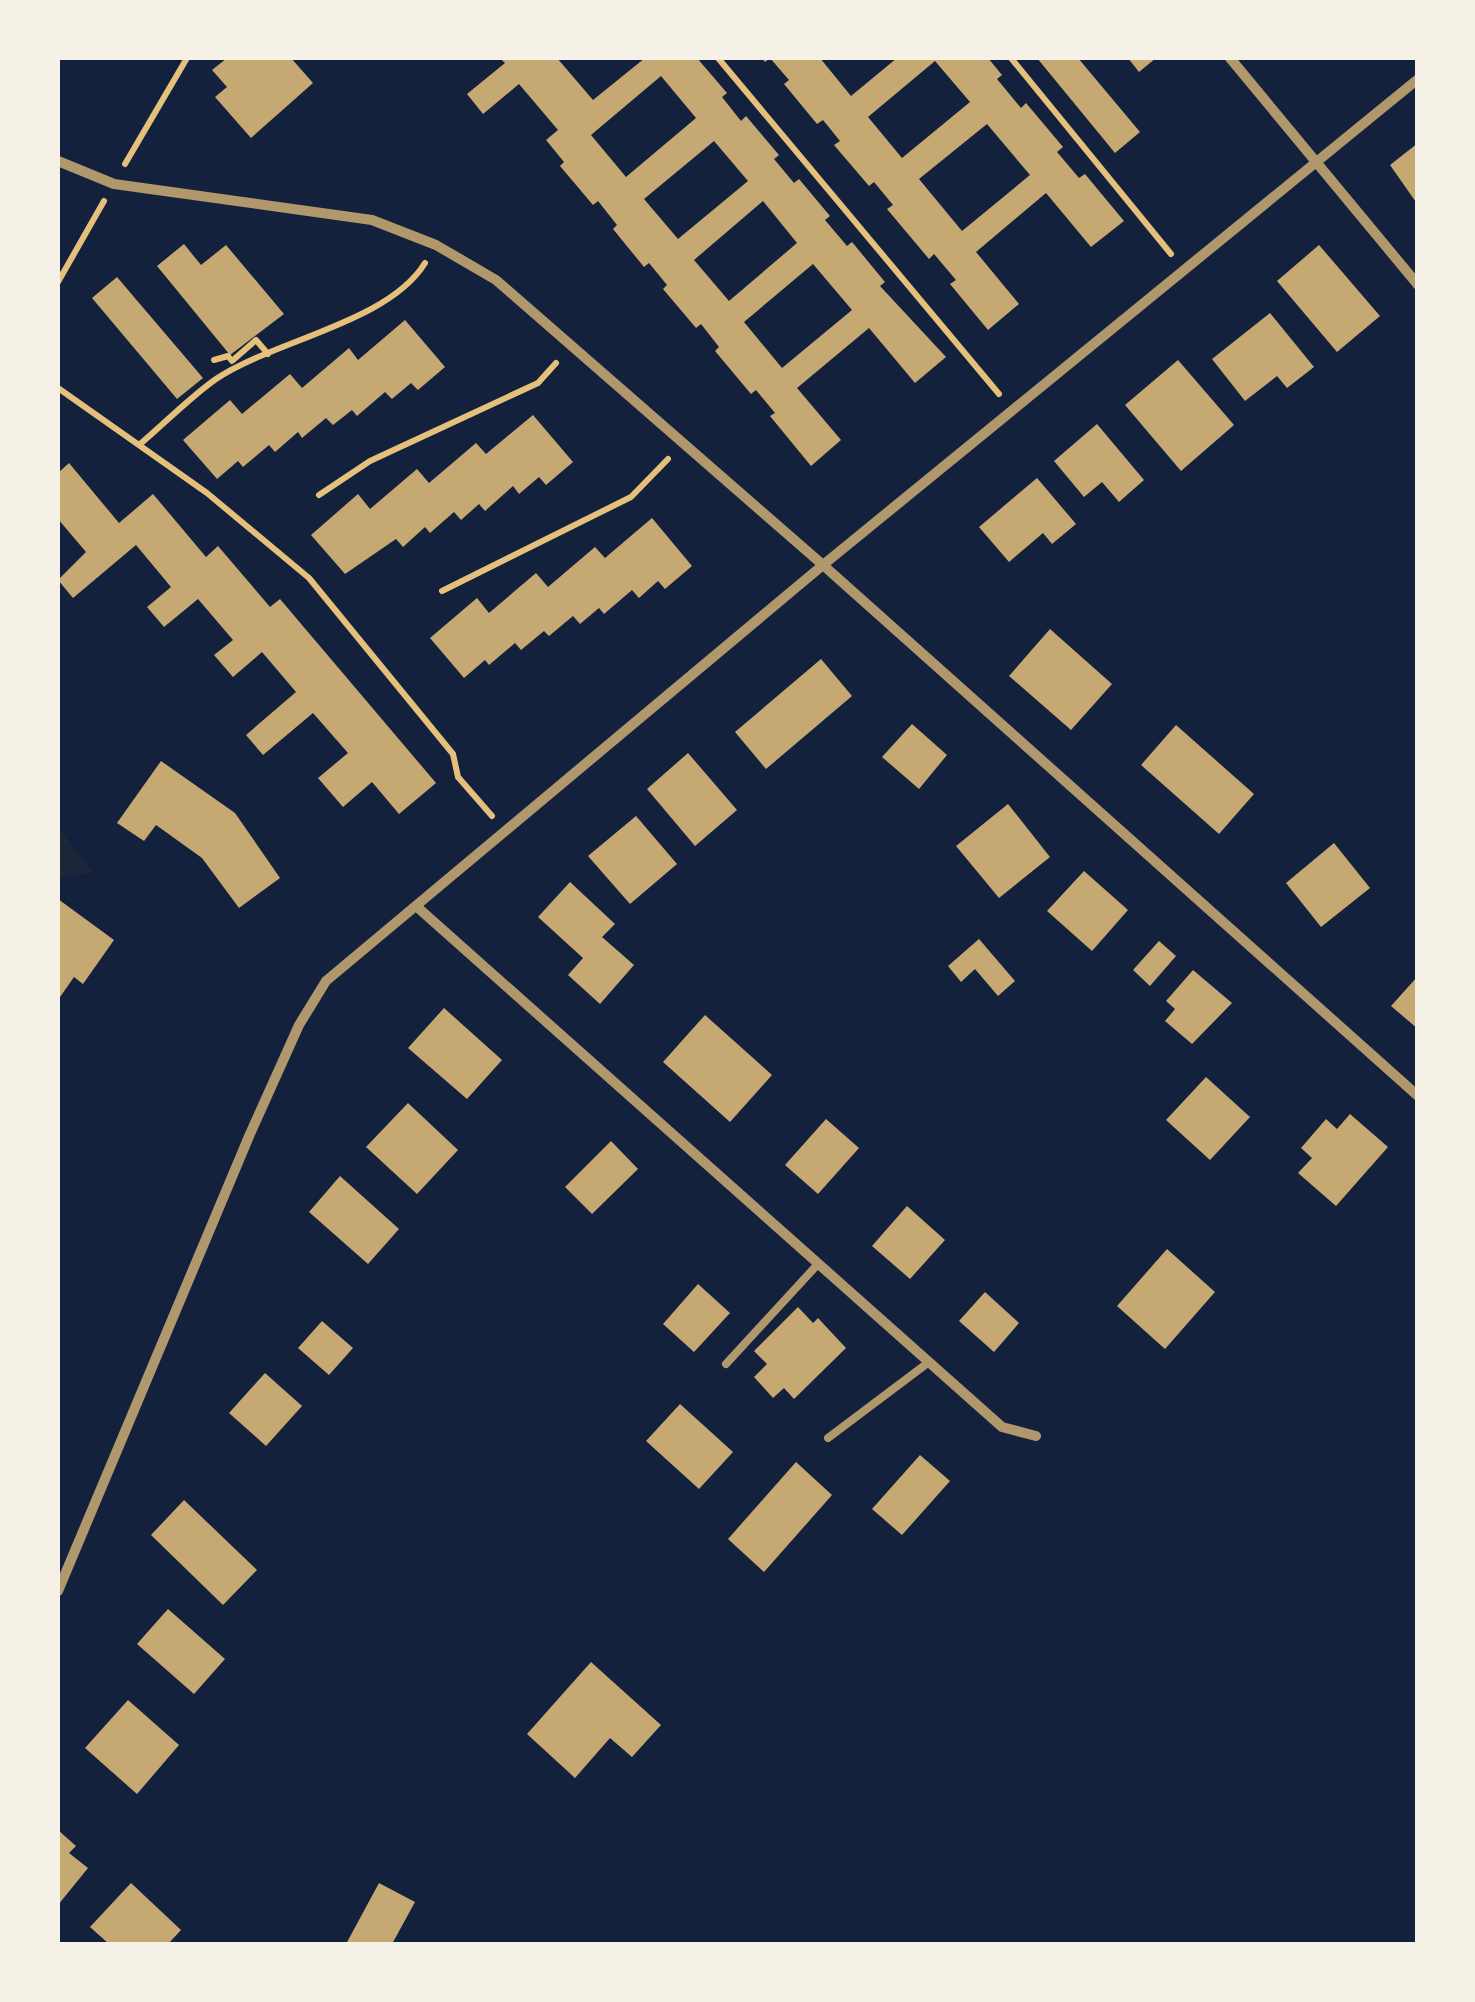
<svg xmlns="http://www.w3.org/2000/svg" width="1475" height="2002" font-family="'Playfair Display',serif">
<rect width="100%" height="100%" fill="#14213d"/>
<path fill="#1d2539" d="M58 827 94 873 58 877Z"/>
<path fill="#c6a872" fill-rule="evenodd" d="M227 58H291L313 83 251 138 215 97 227 87 212 70Z
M500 58H557L593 100 645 58H697L727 93 722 97 741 121 746 116 779 155 774 159 794 183 799 179 830 216 825 220 847 246 852 242 885 282 880 286 946 357 915 383 869 328 797 388 841 440 811 466 770 416 775 413 756 390 751 394 715 351 719 347 701 324 696 328 663 289 667 285 649 263 644 267 613 229 617 225 598 201 593 205 560 166 564 162 546 140 558 130 519 84 483 114 467 94 505 63ZM661 76 696 118 626 177 591 135ZM714 141 748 181 678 239 644 199ZM763 201 797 243 729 301 694 260ZM813 264 852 310 782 368 744 322Z
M762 58H820L851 96 897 58H988L1002 75 997 79 1021 108 1026 103 1063 147 1057 152 1079 178 1085 174 1124 221 1091 247 1046 193 976 252 1019 304 988 330 950 284 956 280 934 254 929 259 887 209 893 205 874 182 869 186 834 145 840 141 823 120 817 124 784 84 789 80 770 58 765 62ZM935 61 970 102 902 158 868 117ZM987 124 1030 175 962 231 919 179Z
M1037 58H1078L1140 132 1115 153Z
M1128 58H1156L1139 72Z
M1418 143V205L1390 165Z
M184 244 201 265 226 245 284 314 230 355 157 266Z
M1319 245 1380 316 1337 352 1277 281Z
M117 277 203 378 177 399 92 298Z
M1270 313 1314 367 1287 388 1277 376 1245 401 1212 359Z
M405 320 445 367 418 390 411 383 392 399 385 392 357 416 352 410 333 425 326 418 302 438 298 432 275 452 269 445 243 467 238 461 217 479 183 440 230 400 242 414 290 374 302 388 349 348 358 360Z
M1178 360 1234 425 1181 471 1125 405Z
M533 415 573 462 546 485 539 477 519 494 513 486 485 511 479 504 461 520 454 512 430 533 425 527 403 547 396 539 345 574 311 535 358 494 370 509 417 469 429 483 476 443 486 454Z
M1097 424 1144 480 1119 502 1102 482 1084 497 1054 461Z
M69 463 119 523 153 494 206 557 218 546 270 607 280 599 436 783 399 814 372 782 343 807 318 778 348 753 313 713 263 755 246 735 296 692 262 652 233 677 214 655 233 640 198 599 164 627 147 607 171 587 136 545 73 598 58 580 86 552 58 519V473Z
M1037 478 1076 524 1052 544 1043 533 1009 562 979 527Z
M652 518 692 566 665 589 658 581 639 598 632 590 604 614 599 608 580 624 573 616 549 636 544 631 521 650 515 643 489 665 485 660 464 678 430 638 477 598 489 613 536 573 548 587 595 547 605 558Z
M1050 629 1112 684 1071 730 1009 676Z
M821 659 852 696 766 769 735 732Z
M912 724 947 755 919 789 882 757Z
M1176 725 1254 794 1219 834 1141 765Z
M688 753 737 810 695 846 647 789Z
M161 761 235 813 280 878 239 908 202 858 156 825 144 841 117 823Z
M1008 804 1050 857 999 898 956 846Z
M636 816 677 864 630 904 588 856Z
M1334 843 1370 888 1321 927 1286 883Z
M1084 871 1128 910 1092 951 1047 911Z
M570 882 615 924 602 937 634 965 600 1004 568 975 583 958 538 917Z
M58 899 114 940 83 984 74 977 58 1000Z
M979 939 1015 981 998 996 975 969 961 982 948 966Z
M1159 941 1176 956 1150 986 1133 970Z
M1193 970 1232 1003 1192 1044 1165 1021 1175 1009 1166 1001Z
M1418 976V1029L1391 1006Z
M444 1008 502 1060 467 1099 408 1048Z
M705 1015 772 1075 730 1122 663 1062Z
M1206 1077 1250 1117 1210 1160 1166 1120Z
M408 1103 458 1150 417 1194 366 1147Z
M1350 1114 1388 1147 1336 1206 1298 1173 1312 1158 1301 1148 1326 1119 1337 1129Z
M826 1119 859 1148 818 1194 785 1165Z
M611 1141 638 1169 592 1214 565 1187Z
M340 1176 399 1229 368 1264 309 1212Z
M907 1206 945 1240 910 1279 872 1246Z
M1167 1249 1215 1292 1165 1349 1117 1306Z
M698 1284 730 1313 694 1352 663 1324Z
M985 1292 1019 1323 994 1352 959 1321Z
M798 1307 813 1323 818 1318 846 1348 794 1399 784 1388 773 1398 754 1377 767 1364 754 1351Z
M322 1321 353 1348 329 1375 298 1348Z
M265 1373 302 1406 266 1446 229 1413Z
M680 1404 733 1452 699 1489 646 1441Z
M920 1455 950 1481 902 1535 872 1509Z
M796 1462 832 1495 764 1572 728 1539Z
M184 1500 257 1570 223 1605 151 1535Z
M168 1609 225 1659 194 1694 137 1644Z
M591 1662 661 1725 632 1757 610 1738 575 1778 527 1734Z
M128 1700 179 1745 137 1794 85 1748Z
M58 1830 76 1846 69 1853 88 1868 58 1905Z
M131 1883 181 1930 168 1944H109L90 1927Z
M379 1883 415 1902 392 1944H346Z"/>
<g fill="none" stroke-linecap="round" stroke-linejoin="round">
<path stroke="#e5c07b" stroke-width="6" d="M718 58 999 394
M1011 58 1171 254
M125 164 187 58
M58 282 104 201
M214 360 228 356 232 361 256 340 268 354
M58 388 207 493 309 578 453 754 458 777 492 816
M139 445C164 424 189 398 216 379 274 340 388 323 425 263
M319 495 370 461 538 383 556 363
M442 591 631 497 668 459"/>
<path stroke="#b1986c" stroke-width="8" d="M726 1364 818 1264
M828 1438 929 1362"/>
<path stroke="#b1986c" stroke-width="10" d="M1230 58 1418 285
M58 161 114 184 372 220 436 245 496 280 823 565 1418 1096
M416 906 1002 1427 1036 1436
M58 1591 250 1134 299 1025 326 981 823 565 1418 79"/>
</g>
<rect width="1475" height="2002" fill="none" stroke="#f6f1e7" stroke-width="120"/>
</svg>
